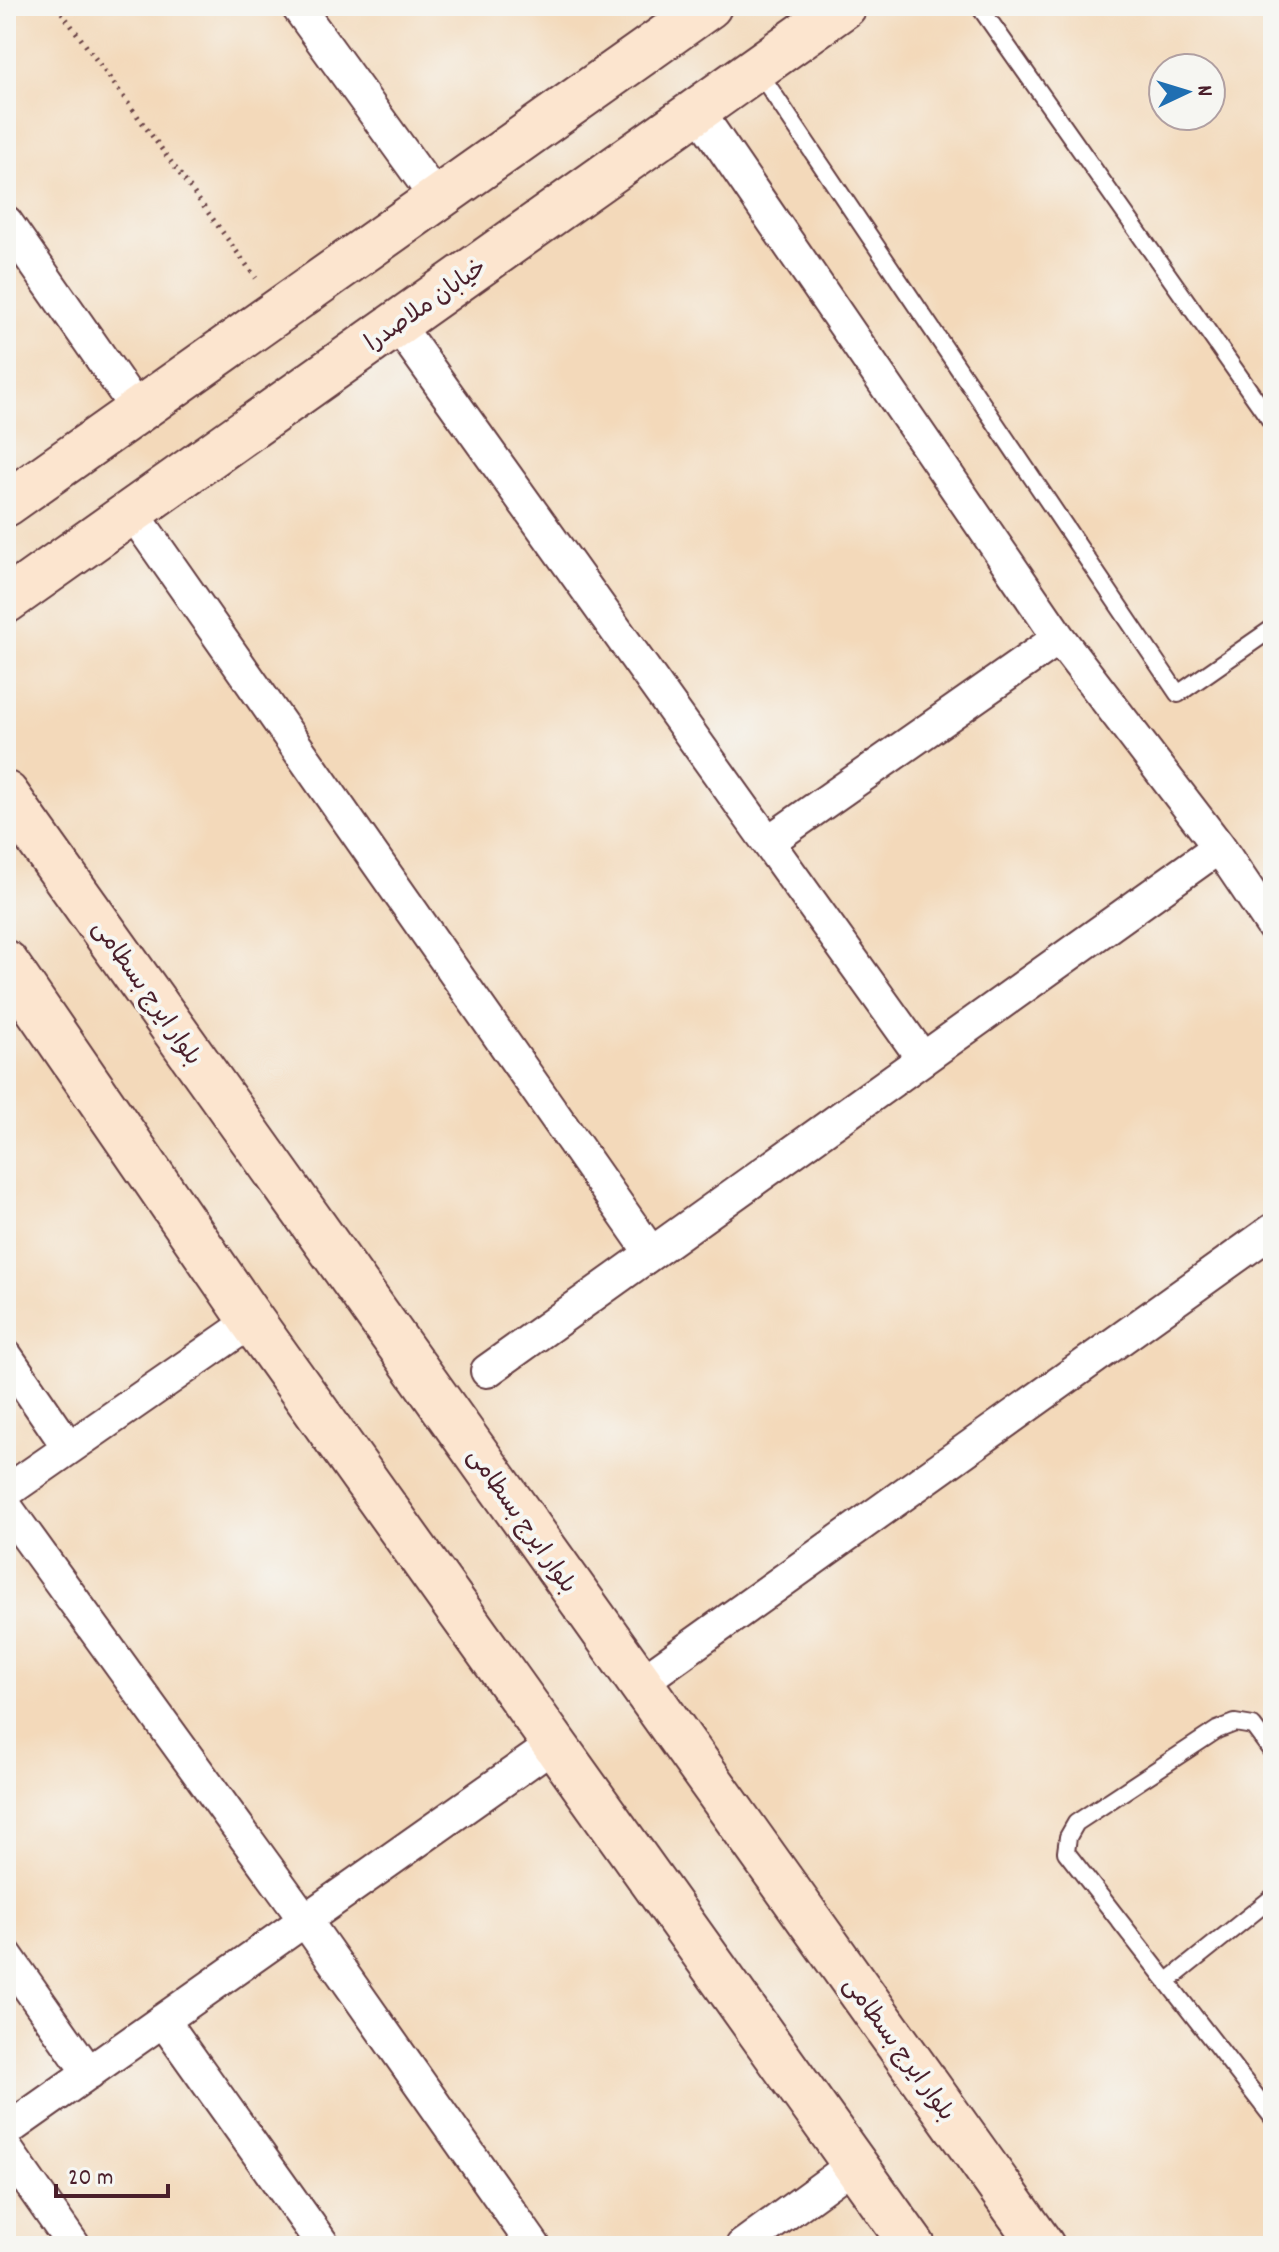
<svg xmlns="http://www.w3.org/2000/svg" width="1279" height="2252" font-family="Dekko,'Playpen Sans Arabic',sans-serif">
<rect width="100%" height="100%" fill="#f6f6f2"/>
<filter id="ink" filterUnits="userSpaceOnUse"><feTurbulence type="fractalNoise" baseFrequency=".0125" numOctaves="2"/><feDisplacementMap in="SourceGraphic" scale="16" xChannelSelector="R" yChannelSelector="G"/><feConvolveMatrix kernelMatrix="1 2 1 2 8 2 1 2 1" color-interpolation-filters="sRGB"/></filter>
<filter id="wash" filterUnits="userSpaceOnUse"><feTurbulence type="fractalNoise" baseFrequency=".006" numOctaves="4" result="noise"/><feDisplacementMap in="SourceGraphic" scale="32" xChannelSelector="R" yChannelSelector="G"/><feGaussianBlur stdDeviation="1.8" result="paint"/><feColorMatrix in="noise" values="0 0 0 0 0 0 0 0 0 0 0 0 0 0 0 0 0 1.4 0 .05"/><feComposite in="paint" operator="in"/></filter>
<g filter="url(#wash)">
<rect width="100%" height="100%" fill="#f3d9ba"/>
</g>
<g filter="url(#ink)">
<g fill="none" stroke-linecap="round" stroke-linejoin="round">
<defs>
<path id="lane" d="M979 6 1273 424
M758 71 1178 694 1273 628
M1273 1753 1253 1726 1235 1723 1217 1730 1076 1823 1068 1837 1066 1852 1273 2118
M1168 1981 1273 1897"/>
<path id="street" d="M297 6 436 198
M697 110 1059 638 1219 847 1273 927
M6 222 138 411
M397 324 923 1059
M132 512 651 1253
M768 842 1059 638
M6 1356 69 1448
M487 1371 1219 847
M6 1492 252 1321
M6 1507 305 1920 534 2246
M640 1683 1273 1230
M6 1955 89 2073
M163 2020 324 2246
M6 2131 553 1745
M6 2149 74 2246
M742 2246 853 2165"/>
<path id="secondary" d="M6 504 709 6
M6 601 844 6
M6 794 1042 2246
M6 963 252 1321 913 2246"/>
</defs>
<use href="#lane" stroke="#633b40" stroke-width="20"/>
<use href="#street" stroke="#633b40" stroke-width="36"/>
<use href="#secondary" stroke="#633b40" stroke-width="48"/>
<path stroke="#633b40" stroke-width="5" stroke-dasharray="2 6" stroke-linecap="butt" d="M57 6 256 278"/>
<use href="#lane" stroke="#fff" stroke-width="16"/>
<use href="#street" stroke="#fff" stroke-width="32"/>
<use href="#secondary" stroke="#fce5cf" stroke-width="44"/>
</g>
</g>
<g text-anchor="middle" stroke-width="8" stroke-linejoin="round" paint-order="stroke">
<g font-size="24" fill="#4a1f2b" stroke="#f6f6f2">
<text transform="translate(425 304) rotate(-35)" y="8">خیابان ملاصدرا</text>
<text transform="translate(148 992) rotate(55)" y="8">بلوار ایرج بسطامی</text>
<text transform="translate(523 1520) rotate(55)" y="8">بلوار ایرج بسطامی</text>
<text transform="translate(900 2048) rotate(54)" y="8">بلوار ایرج بسطامی</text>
</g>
</g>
<rect width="1279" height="2252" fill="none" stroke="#f6f6f2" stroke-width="32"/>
<g transform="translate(1187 92) rotate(86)"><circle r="38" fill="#f6f6f2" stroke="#b1a0a2" stroke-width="2"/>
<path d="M0-6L14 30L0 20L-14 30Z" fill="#1f6fb2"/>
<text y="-12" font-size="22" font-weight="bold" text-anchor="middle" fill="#4a1f2b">N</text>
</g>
<path d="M56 2184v12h112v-12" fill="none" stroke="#4a1f2b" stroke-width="4"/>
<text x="68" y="2184" font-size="24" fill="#4a1f2b" stroke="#f6f6f2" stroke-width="6" paint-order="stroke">20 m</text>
</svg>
